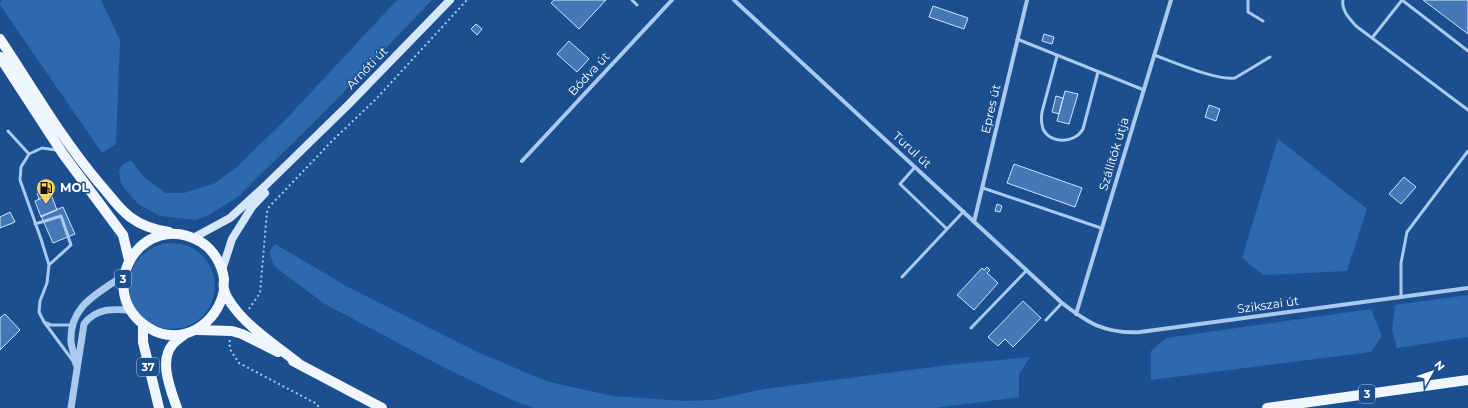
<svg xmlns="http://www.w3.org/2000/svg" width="1468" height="408" font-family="Montserrat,sans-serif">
<rect width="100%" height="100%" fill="#1b4f8f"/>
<path fill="#2e69ad" d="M1 0H101L120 40 116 144 102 153 0 5Z
M397 0H432L336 100 238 197 207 216 196 220 160 216 138 204 121 184 119 172 122 165 131 160 145 178 166 193H184L215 183 237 167 289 116Z
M1278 139 1367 209 1347 271 1263 275 1242 258Z
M129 286a43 43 0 1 1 86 0a43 43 0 1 1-86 0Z
M275 244 348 287 477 352 549 382 613 396 685 401 713 400 764 389 949 365 1030 357 1019 374V397L935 408H534L514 401 447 369 325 304 274 266 269 252Z
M1468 295V337L1397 348 1392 330 1395 305Z
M1371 309 1382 336 1371 352 1151 380V351L1166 338Z"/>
<path fill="#4478b7" stroke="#cfe3fa" d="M554 0H606L579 29 551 3Z
M1423 0H1468V34Z
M933 6 968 18 964 29 929 17Z
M476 24 482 29 477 35 471 29Z
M1044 34 1054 37 1052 44 1042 41Z
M569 41 589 59 577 72 557 54Z
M1065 91 1078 94 1069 124 1057 121Z
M1056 96 1063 98 1059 114 1052 112Z
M1209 105 1220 109 1216 121 1205 117Z
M1014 164 1082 188 1075 207 1007 183Z
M1404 177 1416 187 1401 204 1389 194Z
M47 189 49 195 39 199 37 193Z
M51 194 57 210 41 217 35 201Z
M997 204 1002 206 1000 212 995 211Z
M63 207 75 234 53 243 41 216Z
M10 212 15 222 0 228V217Z
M987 267 990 270 987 273 998 283 974 310 957 295 982 268 984 270Z
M1023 301 1041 318 1013 347 1005 339 998 346 988 337Z
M5 314 20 330 0 350V318Z"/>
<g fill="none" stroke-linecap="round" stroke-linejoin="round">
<path stroke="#a9c9ee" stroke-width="2" stroke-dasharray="2 3" stroke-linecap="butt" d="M249 309 260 293 267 212 269 207 332 141 377 98 467 0
M230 340 229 343 231 351 239 363 315 403 320 408"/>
<path stroke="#a9c9ee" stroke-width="3" d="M632 0 637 5
M1248 0V12L1263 21
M1343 0C1341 10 1349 18 1356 26L1468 110
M1402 0 1468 51
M1372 38 1402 0
M1017 39 1144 90
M1154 55C1173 62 1217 81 1235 78L1270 57
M1057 56 1042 112C1041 118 1041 123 1043 129 1051 145 1075 143 1083 129L1098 72
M8 131 29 154
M56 150 42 148 29 154 21 167 20 180 41 239 49 265 47 283 40 301 39 312 44 322 51 325H72
M915 167 900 184 947 229
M983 188 1101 228
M35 224 61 216 71 245 49 265
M902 277 964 211
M1401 297V263L1407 232 1468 151
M1046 320 1062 303
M44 322 73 361
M971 328 1027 270"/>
<path stroke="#a9c9ee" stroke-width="4" d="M734 0 1062 303C1088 323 1105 334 1140 332L1468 288
M522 161 672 0
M974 222 1027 0
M1076 314 1171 0"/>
<path stroke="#a9c9ee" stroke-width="7" d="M76 364C75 357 72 349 71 342 69 305 98 294 124 275
M71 408 84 324C96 308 112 309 130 310"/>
<path stroke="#d6e6fa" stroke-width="8" d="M193 238 230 218 265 186 348 105 450 0
M222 270 232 239 252 207 265 193"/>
<path stroke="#f0f6ff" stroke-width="10" d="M0 39C32 87 61 138 99 183 109 194 118 208 130 217 142 226 155 230 169 232
M0 57 63 154 123 235 129 260
M224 290C218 324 181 348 149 328 91 292 142 207 201 242 214 250 222 265 224 279 224 282 223 286 224 289 225 295 232 305 236 310 252 330 278 347 298 363
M143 324V342L159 408
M197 330 232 331 242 334 278 352
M293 361 382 408
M177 408C171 390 158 361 173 344 176 340 181 337 185 334
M1267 408 1468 380"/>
</g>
<defs>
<symbol id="fuel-pin" viewBox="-11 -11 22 30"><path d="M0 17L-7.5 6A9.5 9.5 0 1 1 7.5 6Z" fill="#ffd166" stroke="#1b4f8f"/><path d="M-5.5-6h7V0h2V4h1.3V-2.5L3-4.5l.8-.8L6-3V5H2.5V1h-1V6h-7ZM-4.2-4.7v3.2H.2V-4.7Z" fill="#111"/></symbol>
</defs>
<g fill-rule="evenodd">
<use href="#fuel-pin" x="35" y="177" width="22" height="30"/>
</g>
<g text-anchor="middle" stroke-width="3" stroke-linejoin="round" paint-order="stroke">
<g fill="#1b4f8f" stroke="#bbcadd" stroke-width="1">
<rect x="115" y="270" width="16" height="18" rx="3"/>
<rect x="137" y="358" width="22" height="18" rx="3"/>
<rect x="1359" y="385" width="16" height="18" rx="3"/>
</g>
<g font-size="11" font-weight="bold" fill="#fff">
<text x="123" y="283">3</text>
<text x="148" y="371">37</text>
<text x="1367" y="398">3</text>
</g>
<g font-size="12" fill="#fff" stroke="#1b4f8f">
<text transform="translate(367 68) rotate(-46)" y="4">Arnóti út</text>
<text transform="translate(589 74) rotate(-47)" y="4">Bódva út</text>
<text transform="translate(991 109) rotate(-77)" y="4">Epres út</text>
<text transform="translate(912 150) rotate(43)" y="4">Turul út</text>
<text transform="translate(1114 154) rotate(-73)" y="4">Szállítók útja</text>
<text transform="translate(1268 305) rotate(-8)" y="4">Szikszai út</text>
</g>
<g font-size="12" font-weight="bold" fill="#fff" stroke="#1b4f8f" text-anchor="start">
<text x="60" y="192">MOL</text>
</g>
</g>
<g transform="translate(1432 372) rotate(50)" stroke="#1b4f8f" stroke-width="3" paint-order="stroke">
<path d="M0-3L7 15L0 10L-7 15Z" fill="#ffffff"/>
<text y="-6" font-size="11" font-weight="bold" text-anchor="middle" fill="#ffffff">N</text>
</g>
</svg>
